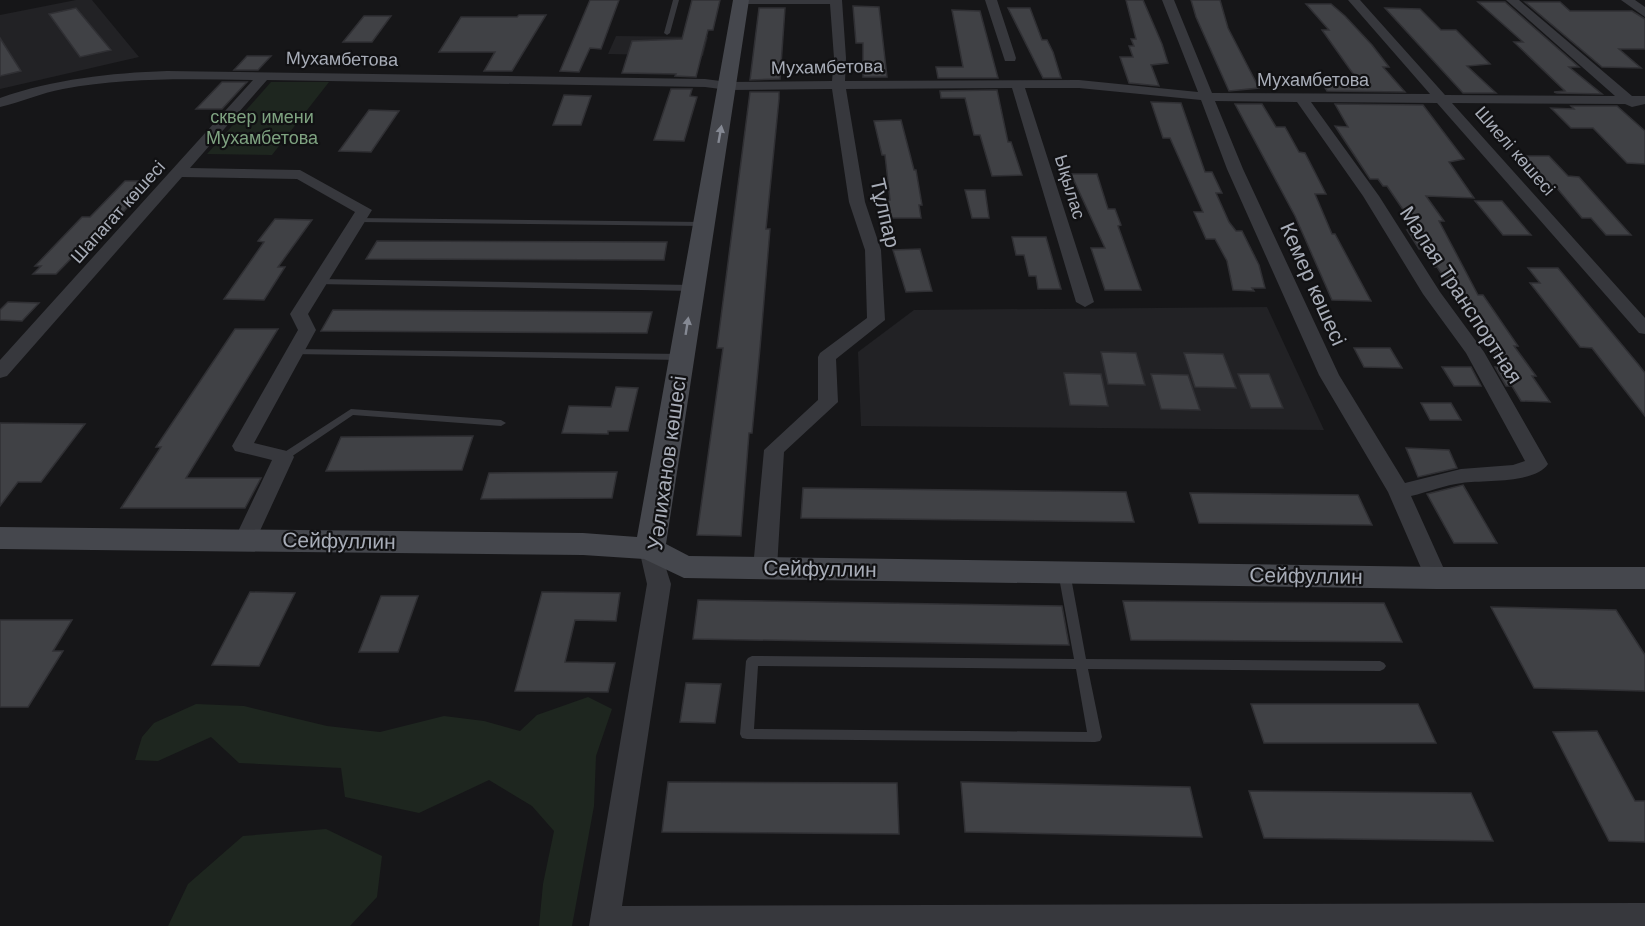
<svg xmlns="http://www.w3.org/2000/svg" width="1645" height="926" font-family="Helvetica,sans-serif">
<rect width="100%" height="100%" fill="#161618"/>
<path fill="#222225" d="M76 0H92L139 57 0 89V15Z
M616 36 708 37 703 56 608 54Z
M1267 307 1324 430 861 426 858 352 914 310Z"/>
<path fill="#1e261f" d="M271 82H329L272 155 207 154Z
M588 697 612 709 596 756 594 806 572 926H539L543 884 554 831 532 806 489 780 419 813 345 797 341 768 239 763 211 737 158 761 135 760 142 737 154 723 196 704 244 706 327 726 380 732 444 716 484 721 520 731 537 715Z
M326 829 382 856 377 897 350 926H168L188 884 243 836Z"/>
<path fill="#404145" stroke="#303034" stroke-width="1.5" d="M590 0H619L601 49 590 48 579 72 560 71Z
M692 0H720L713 30H708L696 77 675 76 676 74 622 73 632 41 682 39Z
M1126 0H1143L1162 44 1168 63 1151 65 1159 86 1129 83 1120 57H1133L1129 46H1134L1131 39H1136Z
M1191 0H1220L1228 28 1259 88 1229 91 1196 17Z
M1478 2H1505L1579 67H1569L1602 94 1557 93 1554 92 1565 91 1514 42H1523Z
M1525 2H1560L1570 11H1632L1645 19V49H1619L1641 68 1602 67Z
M1306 4H1331L1345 16 1372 45 1389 67H1383L1405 92 1327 91 1321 81 1359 82 1322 30H1329Z
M853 6 879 7 887 77H863V43H856Z
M76 8 111 50 80 57 49 14Z
M759 8H785L780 79 750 80Z
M1008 8H1030L1042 40H1047L1053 52 1061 78H1043Z
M1385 8 1420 9 1441 30H1456L1490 64 1467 66 1496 93H1463Z
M952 10 980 11 998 78H938L936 67H963Z
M519 15H546L512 71H484L495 52H439L461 17H517Z
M364 16H391L372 42H343Z
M0 38 21 71 0 76Z
M247 56H271L258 70H234Z
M222 82H247L222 109H196Z
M671 89H692L690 96 697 97 684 141 654 140Z
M997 90 1008 142H1011L1022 175 992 176 980 135H974L965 98H941L940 91Z
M750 92H779V99L766 229H770L760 348 752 433H749L741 536 697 535 723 348H717Z
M564 95 591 96 581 125H553Z
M1151 102 1181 103 1205 172H1212L1222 193H1216L1229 222 1236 231H1242L1259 265 1265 288H1252L1254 291 1233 290 1227 261 1215 239H1206L1194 212H1203L1170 138H1163Z
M1235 104H1262L1276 127H1285L1299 152 1305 153 1326 194H1315L1332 234H1335L1371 301 1332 300 1295 216Z
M1335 104 1423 105 1464 159 1449 162 1474 198 1426 196 1444 221H1439L1478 295H1483L1518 346H1514L1536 376H1532L1550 402 1521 401 1512 386H1506L1495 367H1502L1496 358H1498L1482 336H1488L1465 300H1459L1437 267H1434L1425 249H1419L1407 230H1417L1387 186H1383L1378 179H1370L1335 126 1348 127Z
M1571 106H1617L1645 131V164L1627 163 1593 128H1571L1551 108 1574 109Z
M369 110 399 111 371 152 339 151Z
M901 120 914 170H916L922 205H919L921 218H884L882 200H890L885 155H882L874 121Z
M1518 156H1549L1568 176 1579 177 1631 235H1606L1591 218H1582L1556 187H1552L1540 173H1533Z
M1071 174H1097L1108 209H1115L1121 225 1118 226 1141 290H1105L1091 248H1105Z
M125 181H151L108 229H100L56 274H33L41 266H35L82 217H90Z
M965 190H985L989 218H972Z
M1475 201H1502L1531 235H1503Z
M275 219 312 220 278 267H285L264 300 224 299 264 242 258 241Z
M1012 237H1046L1061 289H1038L1036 276H1029L1024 255H1016Z
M377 241 667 242 664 260 366 259Z
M920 249 932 291 906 292 893 250Z
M1528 268H1558L1638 364 1645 373V416L1592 348 1580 347 1530 283H1540Z
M8 302 39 303 22 321 0 320V310Z
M333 310 652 312 647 333 321 331Z
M235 329H278L186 478H261L245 508H121L161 447H156Z
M1354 348H1390L1402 368 1364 367Z
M1101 352 1136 353 1145 385 1108 384Z
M1184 353 1223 354 1236 388 1195 387Z
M1442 367H1471L1481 386H1454Z
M1064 373 1101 374 1108 406 1070 405Z
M1151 374 1188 375 1200 410 1161 409Z
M1238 374H1269L1283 408H1251Z
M616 387 638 388 628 431H608V434L562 433 569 406 611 407Z
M1421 403H1451L1461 420H1430Z
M0 423 85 424 41 482H18L0 506Z
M473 436 462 470 326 471 341 437Z
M1406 448 1449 450 1457 468 1418 477Z
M617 472 612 498 481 499 489 473Z
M1463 485 1497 543H1454L1427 494Z
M803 488 1126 492 1134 522 801 518Z
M1190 493 1358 495 1372 525 1199 523Z
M250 592 295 593 259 666 212 665Z
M542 592 620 593 616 621 575 620 565 662 615 663 608 692 515 691Z
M381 596H418L398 652H359Z
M698 600 1062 606 1069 645 693 639Z
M1123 601 1384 603 1402 642 1131 640Z
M1491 607 1616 610 1645 655V691L1534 688Z
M0 620H72L53 651H63L28 707H0Z
M686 683 721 684 715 723 680 722Z
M1251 704H1418L1436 743H1264Z
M1597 731 1635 801H1645V842L1609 841 1553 732Z
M668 782 897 783 899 834 662 832Z
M961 782 1190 787 1202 837 965 832Z
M1249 791 1471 793 1493 841 1264 838Z"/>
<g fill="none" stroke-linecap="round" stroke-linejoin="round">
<path fill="#37383d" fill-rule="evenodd" d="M673 0H679L670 33 667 35 664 33Z
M355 218 704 222 708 224 704 226 358 222 354 220Z
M319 279 693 285 697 288 693 291 316 284V280Z
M294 349 682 354 687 357 682 360 291 354 289 352Z
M351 409 501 420 506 423 501 426 353 415 288 459H280L279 457 280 455Z
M1064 568 1068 569 1070 572 1086 659 1380 661 1384 663 1386 666 1384 669 1380 671 1088 669 1102 737 1100 741 1095 742 747 739 742 738 740 734 746 661 748 658 752 656 1074 659 1058 572 1060 569ZM758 666 1076 669 1087 732 754 729Z"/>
<path fill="#37383d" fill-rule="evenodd" d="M735 0H842L846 58 845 81 1079 80 1198 92 1162 0H1174L1212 93 1430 94 1348 0H1360L1445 95 1615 96 1506 0H1519L1632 96H1645V104L1632 107 1625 104 1452 103 1645 318V334L1639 333 1437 103 1311 102 1379 196 1440 292 1484 352 1548 464C1535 484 1483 480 1462 483 1445 485 1428 492 1411 496L1448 578 1444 584 1436 586 1428 584 1388 492 1319 375 1227 169 1201 100 1079 88H1025L1094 302 1085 307 1076 302 1012 88 846 89 865 202 881 250 885 320 836 359 838 402 784 452 777 568 773 574 765 576 757 574 753 568 764 450 818 400V357L820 353 867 318 865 250 849 202 832 89 728 90 705 87 267 80 190 168 300 170 372 210 308 314 316 330 254 443 291 452 294 457 253 546 245 548 237 546 234 540 272 460 235 451 232 446 298 330 290 314 355 212 297 179 182 177 7 376 0 378V360L253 80C189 79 125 77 63 89 41 93 21 102 0 107V98C54 79 110 73 167 71L705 79 728 82 832 81 834 58 830 4H741ZM1215 101 1297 102 1363 196 1423 294 1466 353 1525 461 1513 465 1461 469 1405 483 1339 375 1243 169Z
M985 0H997L1016 58 1015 61H1005L1004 58Z
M1621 0H1635L1645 7V17Z
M650 541 658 543 671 584 622 906 1645 903V926H589L647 584 639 549 642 543Z"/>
<path fill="#45474d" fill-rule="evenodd" d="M733 0H749L666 544 689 556 1436 567H1645V589H1436L684 578 644 559 583 555 0 549V527L583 533 637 537Z"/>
</g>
<defs><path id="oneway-solid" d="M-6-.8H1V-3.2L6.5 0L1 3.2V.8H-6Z" transform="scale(1.5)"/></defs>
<g fill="#858993">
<use href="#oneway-solid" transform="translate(720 134) rotate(-80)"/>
<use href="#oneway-solid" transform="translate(687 326) rotate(-81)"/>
</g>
<g text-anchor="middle" stroke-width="4.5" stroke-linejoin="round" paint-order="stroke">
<g font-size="18" fill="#a8adb8" stroke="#111113">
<text transform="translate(342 59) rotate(1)" y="6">Мухамбетова</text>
<text transform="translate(827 67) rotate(-1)" y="6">Мухамбетова</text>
<text x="1313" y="86">Мухамбетова</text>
<text transform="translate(1515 151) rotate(49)" y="6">Шиелі көшесі</text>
<text transform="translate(1070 187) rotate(73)" y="6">Ықылас</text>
<text transform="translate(118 212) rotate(-48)" y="6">Шапагат көшесі</text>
</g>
<g font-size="18" fill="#7fa381" stroke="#111113">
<text x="262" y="123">сквер имени<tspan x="262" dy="21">Мухамбетова</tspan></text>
</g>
<g font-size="21" fill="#a8adb8" stroke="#111113">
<text transform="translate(885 213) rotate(77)" y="7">Тұлпар</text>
<text transform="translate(1313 284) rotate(66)" y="7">Кемер көшесі</text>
<text transform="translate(1461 295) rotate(57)" y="7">Малая Транспортная</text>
<text transform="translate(667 463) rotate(-82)" y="7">Уәлиханов көшесі</text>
<text transform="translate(339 541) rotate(1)" y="7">Сейфуллин</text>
<text transform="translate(820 569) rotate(1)" y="7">Сейфуллин</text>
<text transform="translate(1306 576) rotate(1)" y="7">Сейфуллин</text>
</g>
</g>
</svg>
